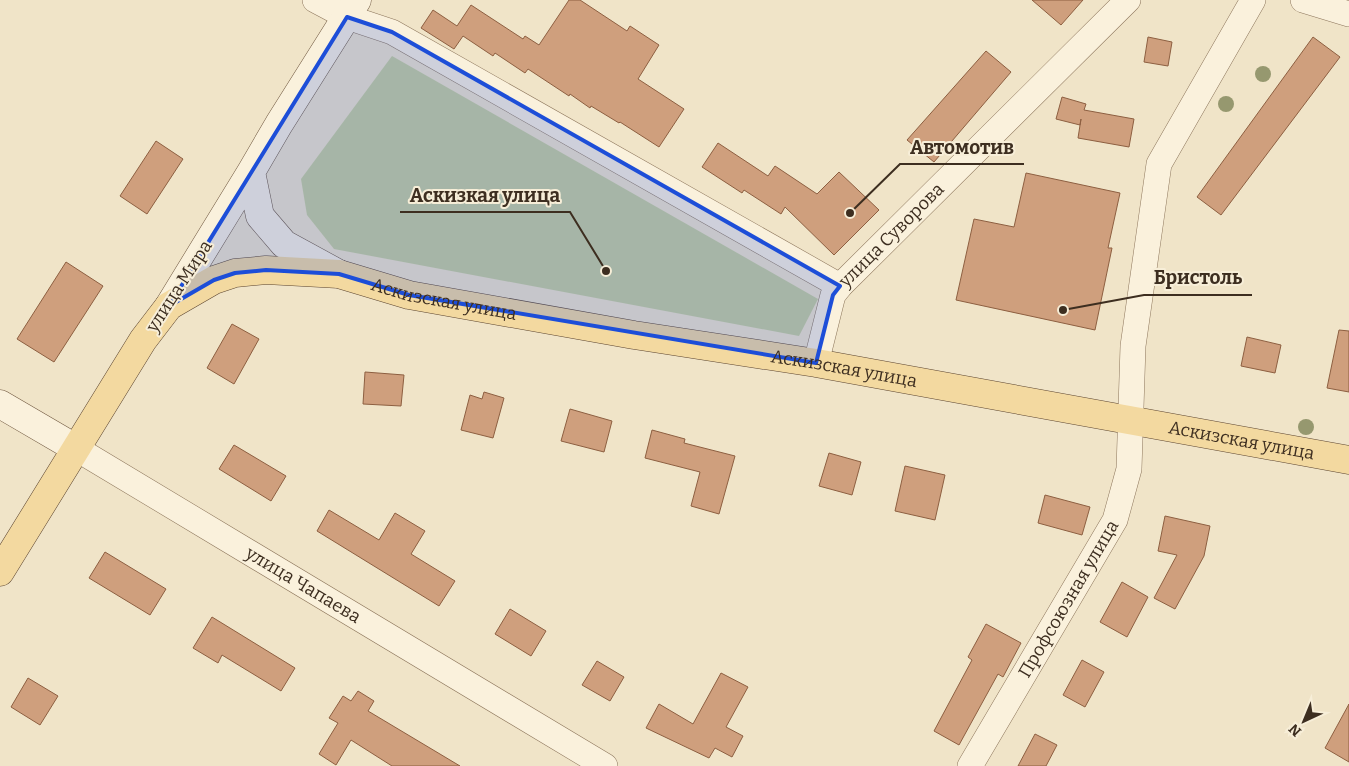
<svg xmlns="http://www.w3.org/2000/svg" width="1349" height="766" font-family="Bitter,serif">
<rect width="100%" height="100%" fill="#f0e4c8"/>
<path fill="#c9cf9b" d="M392 56 818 299 799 336 334 249 307 215 301 179Z"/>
<path fill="#cf9f7d" stroke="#8d5f41" d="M569 0H580L627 31 630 26 659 45 638 79 684 109 659 147 620 122 619 123 591 106 590 108 570 94 569 96 528 69 525 73 495 53 493 56 463 36 454 49 421 28 433 10 457 26 471 5 523 39 525 36 539 45Z
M1032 0H1083L1061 25Z
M1148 37 1172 42 1168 66 1144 62Z
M1313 37 1340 57 1221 215 1197 197Z
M986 51 1011 72 934 162 907 140Z
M1062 97 1086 104 1084 110 1134 119 1129 147 1078 138 1081 119 1080 125 1056 119Z
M156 141 183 159 147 214 120 196Z
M718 143 768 176 775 166 817 194 839 172 879 210 834 255 785 207 781 214 744 190 742 193 702 167Z
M1026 173 1120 193 1108 248H1112L1095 330 956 300 974 219 1014 227Z
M66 262 103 286 54 362 17 339Z
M232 324 259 339 234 384 207 368Z
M1339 330 1349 331V392L1327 388Z
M1247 337 1281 345 1275 373 1241 366Z
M365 372 404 375 401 406 363 404Z
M484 392 504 398 493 438 461 430 470 395 482 399Z
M570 409 612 421 604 452 561 441Z
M652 430 685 439 684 443 735 456 719 514 691 506 700 472 645 458Z
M234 445 286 476 271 501 219 469Z
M829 453 861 462 852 495 819 486Z
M905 466 945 475 935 520 895 511Z
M1045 495 1090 507 1082 535 1038 523Z
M329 510 379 540 395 513 425 531 411 554 455 581 439 606 317 531Z
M1165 516 1210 526 1204 556 1175 609 1154 598 1177 555 1158 551Z
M105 552 166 589 150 615 89 578Z
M1122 582 1148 597 1127 637 1100 622Z
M510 609 546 631 531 656 495 634Z
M212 617 295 668 281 691 222 655 218 663 193 648Z
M986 624 1021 643 1003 677 998 674 959 745 934 731 972 660 968 657Z
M1082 660 1104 672 1085 707 1063 695Z
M597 661 624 677 610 701 582 685Z
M721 673 748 687 726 727 743 736 732 757 715 748 709 758 646 728 659 704 693 724Z
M28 678 58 696 40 725 11 707Z
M358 691 374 701 368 711 460 766H392L351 740 336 765 319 754 338 723 329 718 343 696 351 701Z
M1349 704V762L1325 748Z
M1035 734 1057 745 1046 766H1018Z"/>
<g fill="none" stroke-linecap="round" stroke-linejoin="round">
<defs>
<g id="street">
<path d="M315 0 347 17 392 32 840 286"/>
<path d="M1303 0 1349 14"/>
<path id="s1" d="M816 363 833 295 840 286 1128 0"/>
<path id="s2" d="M77 449 605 766"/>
<path id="s3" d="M970 766 1115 520 1129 469 1133 346 1159 164 1253 0"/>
</g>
<path id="secondary" d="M251 172 260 216 284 244 339 274
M169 306 251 172 279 124 357 0
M0 404 77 449"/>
<g id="primary">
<path id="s4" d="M0 572 143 340 169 306 214 280 235 273 266 270 339 274 409 295 634 335 816 363 1349 460"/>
</g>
</defs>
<use href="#street" stroke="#8d765c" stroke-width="26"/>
<use href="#secondary" stroke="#6f573f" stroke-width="29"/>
<use href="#primary" stroke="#5b4430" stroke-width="29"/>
<use href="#street" stroke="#faf1dc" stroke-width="25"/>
<use href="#secondary" stroke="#faf1dc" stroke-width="28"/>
<use href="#primary" stroke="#f3d9a0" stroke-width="28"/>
</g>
<g fill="#96986f">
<circle cx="1263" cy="74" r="8"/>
<circle cx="1226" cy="104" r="8"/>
<circle cx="1306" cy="427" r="8"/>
</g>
<path fill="#1d4ed8" fill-opacity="0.2" stroke="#1d4ed8" stroke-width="4" stroke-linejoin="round" d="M347 17 392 32 840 286 833 295 816 363 409 295 339 274 266 270 235 273 214 280 169 306Z"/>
<g text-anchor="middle" stroke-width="4" stroke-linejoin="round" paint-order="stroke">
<g font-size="18" fill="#3d2e20" stroke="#f7eed8">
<text dy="6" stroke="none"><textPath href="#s1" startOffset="154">улица Суворова</textPath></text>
<text transform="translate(179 286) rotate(-57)" y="6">улица Мира</text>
<text dy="6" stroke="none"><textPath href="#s4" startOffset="602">Аскизская улица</textPath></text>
<text dy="6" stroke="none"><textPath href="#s4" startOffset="1008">Аскизская улица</textPath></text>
<text dy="6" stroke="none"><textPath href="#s4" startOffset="1412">Аскизская улица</textPath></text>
<text dy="6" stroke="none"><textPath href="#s2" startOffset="264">улица Чапаева</textPath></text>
<text dy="6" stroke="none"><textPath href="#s3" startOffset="194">Профсоюзная улица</textPath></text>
</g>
</g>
<path fill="none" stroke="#3d2e20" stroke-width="2" d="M850 213L900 164H1024M606 271L570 212H400M1063 310L1144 295H1252"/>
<g fill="#3d2e20" stroke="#f7eed8" stroke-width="2">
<circle cx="850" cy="213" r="5"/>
<circle cx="606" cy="271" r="5"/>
<circle cx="1063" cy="310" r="5"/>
</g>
<g font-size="19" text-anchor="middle" font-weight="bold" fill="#3d2e20" stroke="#f7eed8" stroke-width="4" stroke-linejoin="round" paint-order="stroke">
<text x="962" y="154">Автомотив</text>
<text x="485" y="202">Аскизкая улица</text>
<text x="1198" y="284">Бристоль</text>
</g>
<g transform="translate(1304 721) rotate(224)" stroke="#f7eed8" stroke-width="4" paint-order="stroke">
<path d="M0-4L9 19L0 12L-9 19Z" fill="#3d2e20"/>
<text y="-8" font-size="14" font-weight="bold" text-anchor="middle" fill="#3d2e20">N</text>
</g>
</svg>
